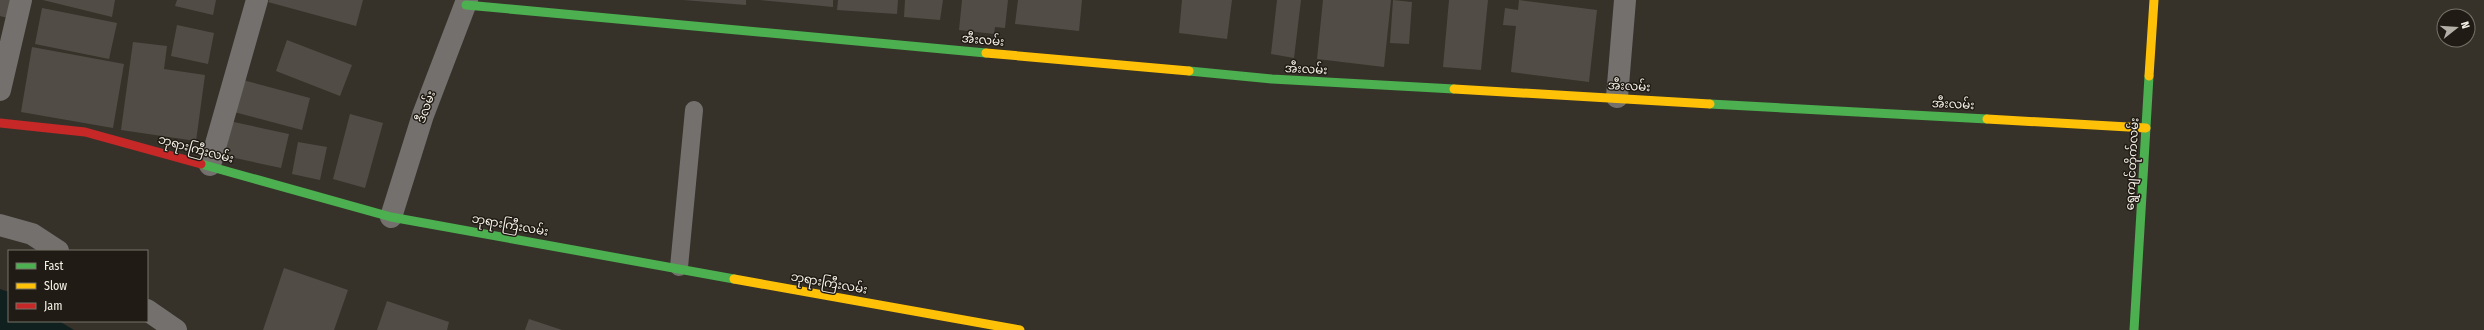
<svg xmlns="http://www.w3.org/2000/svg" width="2484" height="330" font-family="'Fira Sans Condensed','Noto Sans Myanmar',sans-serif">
<rect width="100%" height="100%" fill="#36322a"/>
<path fill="#10201f" d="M0 289 9 292V321H59L74 330H0Z"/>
<path fill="#514d46" d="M0 0H12L8 18 0 16Z
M43 0H115L112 17Z
M177 0H216L213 15 175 6Z
M269 0H363L356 26 268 2Z
M683 0H746V5Z
M760 0H833V7Z
M838 0H898L897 14 837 10Z
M905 0H943L940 20 904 17Z
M962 0H1008L1005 28 995 27 994 34 959 30Z
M1018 0H1082L1079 31 1015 24Z
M1182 0H1232L1227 39 1179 33Z
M1277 0H1301L1294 58 1271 54Z
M1323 0H1391L1384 67 1317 59Z
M1393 0 1412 2 1409 44 1390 43Z
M1449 0H1488L1481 70 1443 67Z
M1519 0 1597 10 1589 82 1511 72 1516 26 1503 25 1505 8 1518 10Z
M42 8 117 23 109 59 35 44Z
M177 25 214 33 208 64 171 56Z
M287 40 352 65 340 96 276 71Z
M133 42 167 46 164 69 205 75 196 141 121 130Z
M32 47 124 64 113 128 21 112Z
M239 79 310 98 302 130 230 111Z
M350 114 383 123 365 188 333 179Z
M229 121 289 134 281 168 221 155Z
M298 142 327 147 320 180 292 174Z
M284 268 348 290 334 330H263Z
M387 301 449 322 447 330H377Z
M529 319 562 330H525Z"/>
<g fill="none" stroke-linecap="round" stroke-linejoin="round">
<path stroke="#73706e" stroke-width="18" d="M679 267 694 110"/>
<path stroke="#73706e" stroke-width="22" d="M0 90 21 0
M1617 97 1625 0
M210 165 257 0
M391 217 423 115 467 0
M0 225 32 234 58 251
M147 310 176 330"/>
<path stroke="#4caf50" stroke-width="9" d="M466 5 986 53
M1189 71 1272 79 1454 89
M1710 104 1987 119
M201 164 391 217 734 279
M2134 330 2149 76"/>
<path stroke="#ffc107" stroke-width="9" d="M986 53 1189 71
M2149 76 2154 0
M1454 89 1710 104
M1987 119 2146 128
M734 279 1020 330"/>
<path stroke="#c62828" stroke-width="9" d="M0 123 85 132 201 164"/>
</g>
<g text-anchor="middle" stroke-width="3" stroke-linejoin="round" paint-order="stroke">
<g font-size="12" fill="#f7f2e8" stroke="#201c15">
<text transform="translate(983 40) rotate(5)" y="4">အီးလမ်း</text>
<text transform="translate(1306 69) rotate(3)" y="4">အီးလမ်း</text>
<text transform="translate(1629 86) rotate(3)" y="4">အီးလမ်း</text>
<text transform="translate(1953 104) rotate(3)" y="4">အီးလမ်း</text>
<text transform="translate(426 107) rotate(-70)" y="4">ဒီလမ်း</text>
<text transform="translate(196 149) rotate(15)" y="4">ဘုရားကြီးလမ်း</text>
<text transform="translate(2132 164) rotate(-87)" y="4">ရွေကျင်တိုက်လမ်း</text>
<text transform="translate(510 225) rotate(10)" y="4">ဘုရားကြီးလမ်း</text>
<text transform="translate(829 283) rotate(10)" y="4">ဘုရားကြီးလမ်း</text>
</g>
</g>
<rect x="8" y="250" width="140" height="72" fill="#201c15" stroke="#767269"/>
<rect x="16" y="263" width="20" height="6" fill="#4caf50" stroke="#767269"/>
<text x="44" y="270" font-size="12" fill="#f7f2e8">Fast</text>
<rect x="16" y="283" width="20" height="6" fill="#ffc107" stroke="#767269"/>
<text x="44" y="290" font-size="12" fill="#f7f2e8">Slow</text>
<rect x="16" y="303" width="20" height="6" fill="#c62828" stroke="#767269"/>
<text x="44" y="310" font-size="12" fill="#f7f2e8">Jam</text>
<g transform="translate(2456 28) rotate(73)"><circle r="19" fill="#201c15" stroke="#767269"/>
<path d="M0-3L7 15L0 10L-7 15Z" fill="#b3afa6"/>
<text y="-6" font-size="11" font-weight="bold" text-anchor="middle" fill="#f7f2e8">N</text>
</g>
</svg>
